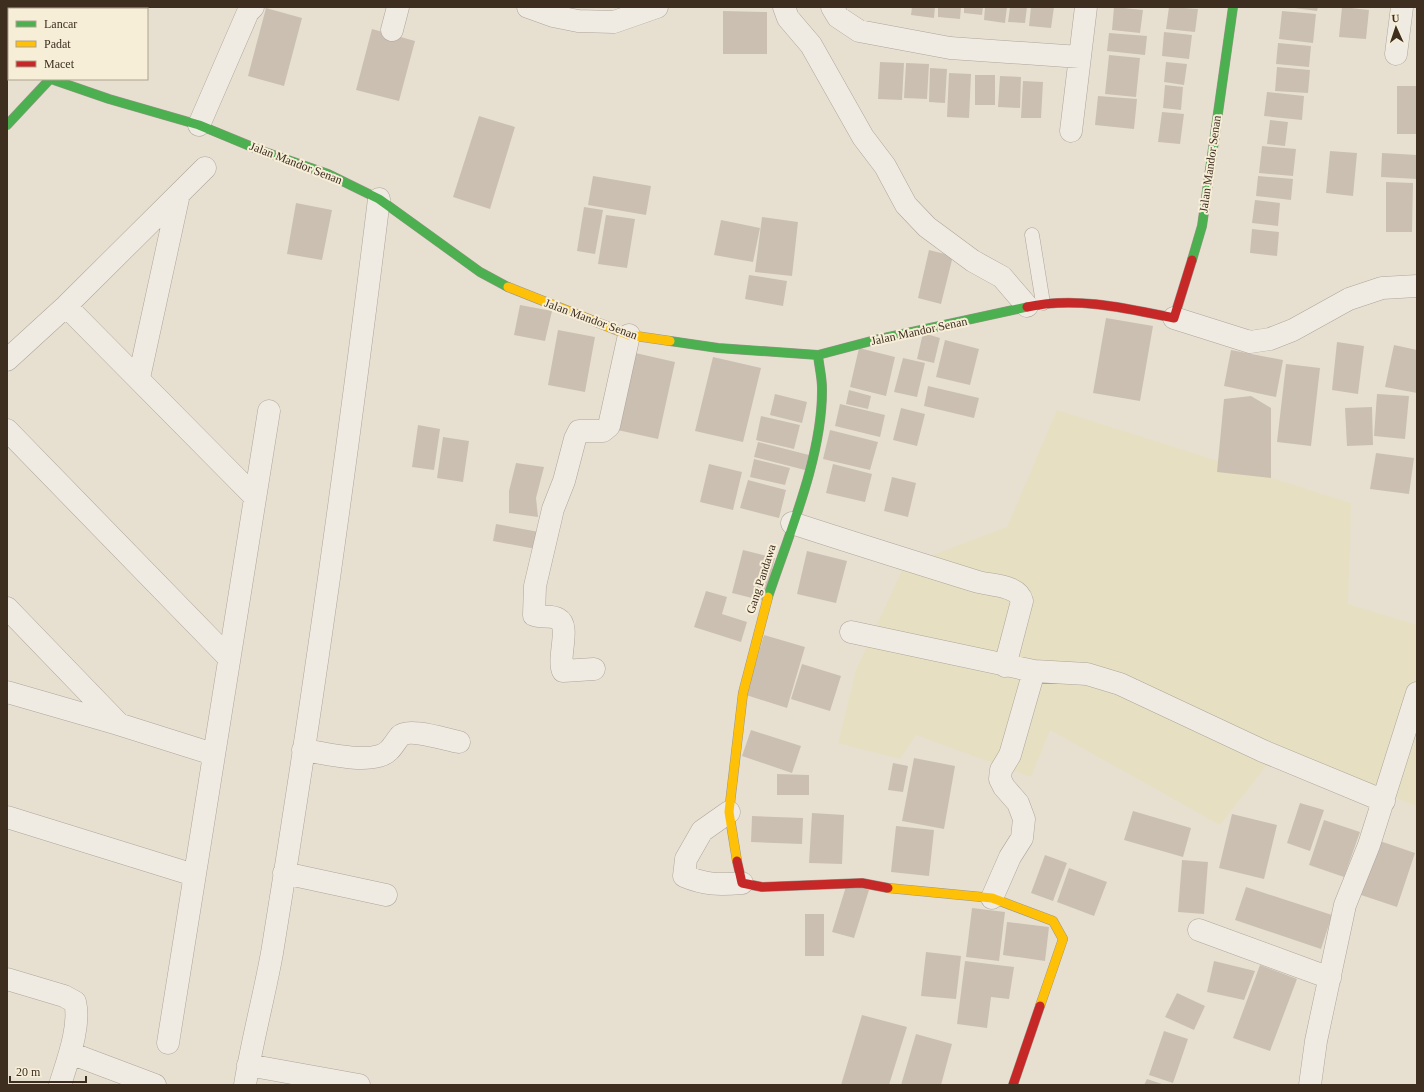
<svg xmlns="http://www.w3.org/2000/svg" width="1424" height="1092" font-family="Georgia,serif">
<rect width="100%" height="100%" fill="#e7e0d1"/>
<path fill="#e6dfc2" d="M1057 410 1351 503 1348 604 1417 625V806L1277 752 1220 825 1050 730 1031 777 916 735 900 759 838 743 856 670 904 566 1007 527Z"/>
<path fill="#cbbfb2" d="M60 7H117L116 9H59Z
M912 7H935L934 18 911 15Z
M938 7H961L960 19 938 17Z
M964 7H983L982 15 964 13Z
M985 7H1007L1005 23 984 20Z
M1010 7H1027L1025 23 1008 22Z
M1031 7H1054L1051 28 1029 26Z
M1114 7 1143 10 1140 33 1112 30Z
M1169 7 1198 9 1195 32 1166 29Z
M1287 7H1318L1317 11Z
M1342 7 1369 10 1366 39 1339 37Z
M266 8 302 18 284 86 248 76Z
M723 11 767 12V54H723Z
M1282 11 1316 14 1313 43 1279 39Z
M372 29 415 41 399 101 356 90Z
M1164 32 1192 35 1189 59 1162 56Z
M1109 33 1147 36 1145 55 1107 51Z
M1278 43 1311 46 1309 67 1276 64Z
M1109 55 1140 58 1136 97 1105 94Z
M880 62 904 63 902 100 878 99Z
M1166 62 1187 64 1184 85 1164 82Z
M906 63 929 64 927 99 904 98Z
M1277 67 1310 70 1308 93 1275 91Z
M930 68 947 69 945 103 929 102Z
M949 73 971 74 969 118 947 117Z
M975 75H995V105H975Z
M1000 76 1021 77 1020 108 998 107Z
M1023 81 1043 82 1041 118H1021Z
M1165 85 1183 87 1181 110 1163 108Z
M1397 86H1417V134H1397Z
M1267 92 1304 96 1302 120 1264 116Z
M1098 96 1137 99 1134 129 1095 125Z
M1162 112 1184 114 1180 144 1158 142Z
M479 116 515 127 490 209 453 197Z
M1270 120 1288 122 1285 146 1267 144Z
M1262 146 1296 149 1293 176 1259 173Z
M1330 151 1357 153 1353 196 1326 193Z
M1382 153 1417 155V179L1381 177Z
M593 176 651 186 646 215 588 205Z
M1258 176 1293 179 1291 200 1256 196Z
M1386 182 1413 183 1412 232H1386Z
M1255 200 1280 203 1278 226 1252 223Z
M296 203 332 210 322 260 287 254Z
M584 207 603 210 595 254 577 251Z
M606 215 635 219 627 268 598 264Z
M762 217 798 222 792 276 755 272Z
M721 220 760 228 753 262 714 255Z
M1252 229 1279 232 1277 256 1250 253Z
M929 250 953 256 941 304 918 298Z
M749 275 787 281 783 306 745 299Z
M520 305 552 311 545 341 514 335Z
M1106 318 1153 326 1140 401 1093 393Z
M558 330 595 337 585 392 548 385Z
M923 333 940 338 934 363 917 359Z
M945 340 979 349 970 385 936 377Z
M1337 342 1364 346 1358 394 1332 390Z
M1394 345 1417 350V393L1385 387Z
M859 348 895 357 886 396 850 387Z
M1231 350 1283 360 1276 397 1224 386Z
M631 352 675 362 658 439 613 429Z
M713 357 761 368 743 442 695 431Z
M903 358 925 363 917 397 894 392Z
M1286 364 1320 368 1311 446 1277 442Z
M928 386 979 398 974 418 924 406Z
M849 390 871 396 868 409 846 404Z
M775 394 807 402 802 423 770 415Z
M1377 394 1409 396 1405 439 1374 436Z
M1251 396 1271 408V478L1217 472 1224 399Z
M840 404 885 415 880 437 835 426Z
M1372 407 1373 445 1347 446 1345 408Z
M901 408 925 414 917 446 893 440Z
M761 416 800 425 794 449 756 440Z
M418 425 440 429 434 470 412 467Z
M830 430 878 442 870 470 823 459Z
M443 437 469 441 463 482 437 478Z
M758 442 809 455 805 470 754 457Z
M1376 453 1414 458 1409 494 1370 489Z
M754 459 790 468 785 485 750 477Z
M516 463 544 467 536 498 538 517 509 513V491Z
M709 464 742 472 733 510 700 502Z
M833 464 872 474 865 502 826 493Z
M892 477 916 483 908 517 884 511Z
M748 480 786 490 779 518 740 508Z
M496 524 539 532 536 549 493 541Z
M743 550 775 558 764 601 732 593Z
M807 551 847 561 836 603 797 594Z
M706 591 727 597 722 614 747 622 741 642 694 627Z
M764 635 805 647 787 708 746 695Z
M802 664 841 676 830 711 791 699Z
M751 730 801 746 792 773 742 756Z
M914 758 955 766 944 829 902 821Z
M893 763 908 766 903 792 888 790Z
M777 774 809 775V795H777Z
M1300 803 1324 810 1310 851 1287 843Z
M1133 811 1191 828 1183 857 1124 840Z
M812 813 844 815 842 864 809 863Z
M1232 814 1277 825 1264 879 1219 868Z
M752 816 803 818 802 844 751 842Z
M1324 820 1360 832 1344 877 1309 865Z
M896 826 934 830 929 876 891 872Z
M1377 840 1415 853 1397 907 1358 894Z
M1045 855 1067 863 1053 901 1031 893Z
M1182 860 1208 862 1204 914 1178 912Z
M1069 868 1107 882 1094 916 1057 902Z
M847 883 869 890 854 938 832 932Z
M1246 887 1332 915 1321 949 1235 920Z
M972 908 1005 912 999 961 966 957Z
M805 914H824V956H805Z
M1007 922 1049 927 1045 961 1003 955Z
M926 952 961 956 956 999 921 996Z
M965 961 1014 967 1009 999 991 997 987 1028 957 1024Z
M1214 961 1255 971 1244 1000 1207 992Z
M1260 965 1297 979 1270 1051 1233 1038Z
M1177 993 1205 1006 1194 1030 1165 1017Z
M862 1015 907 1027 889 1085H841Z
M1164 1031 1188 1039 1173 1083 1149 1075Z
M916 1034 952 1044 941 1085H901Z
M1147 1079 1165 1085H1144Z"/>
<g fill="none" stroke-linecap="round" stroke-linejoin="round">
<defs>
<path id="lane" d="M1032 235 1043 303"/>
<path id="street" d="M528 7 553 16 578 21 614 22 657 7
M784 7 788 18 811 45 863 137 885 166 906 205 927 227 973 261 1002 277 1027 306
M832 7 838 17 859 31 950 48 1080 57
M392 30 398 7
M1396 54 1402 7
M199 125 248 12 253 7
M1071 131 1086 7
M66 306 255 497
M1174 318 1250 342 1270 339 1293 330 1349 299 1382 288 1417 286
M7 360 66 306 205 168
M139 378 179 194
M7 430 229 658
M792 523C853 543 914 562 975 581 989 586 1018 584 1022 601L1005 666
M7 608 118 723
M851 632 1034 671 1010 755 1001 770 1000 779 1004 787 1018 803 1024 819 1022 838 1010 857 992 898
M594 669 563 671C557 658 571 626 558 619 551 615 541 618 534 615L535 586 553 509 564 481 575 439 579 431H603L609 426 629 335
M1034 671 1087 674 1120 684 1263 751 1384 801
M7 692 118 724 213 754
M303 750C325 753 358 762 379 756 390 753 393 745 400 736 408 727 447 740 459 742
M729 812 702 831 686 859 684 876C706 885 719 885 742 883
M7 817 194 875
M284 873 386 895
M1199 930 1330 978
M7 979 64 996 75 1002C81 1026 67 1062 60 1085
M168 1043 269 411
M70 1053 155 1085
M248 1065 359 1085
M245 1085C252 1041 264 997 272 953 313 702 348 451 379 199
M1310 1085 1316 1041 1345 905 1369 845 1417 693"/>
<path id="fast" d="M7 66H9
M51 79 109 99 199 125 262 151 328 174 379 199 480 272 508 287
M7 125 50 79
M1192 260 1202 226 1233 7
M670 341 718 348 818 355 875 340 1027 307
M768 597C789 534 823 455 822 388 822 377 819 366 818 355"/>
<path id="slow" d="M508 287 629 335 670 341
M737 861 729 812 743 693 768 597
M888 888 992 898 1053 921 1063 939 1040 1006"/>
<path id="jam" d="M1027 307C1075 296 1126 308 1174 318L1192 260
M737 861 742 883 762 887 862 883 888 888
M1013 1085 1040 1006"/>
</defs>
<use href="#lane" stroke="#ada599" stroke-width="15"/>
<use href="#street" stroke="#ada599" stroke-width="23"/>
<use href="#fast" stroke="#9c958a" stroke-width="10"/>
<use href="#slow" stroke="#9c958a" stroke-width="10"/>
<use href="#jam" stroke="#9c958a" stroke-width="10"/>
<use href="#lane" stroke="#efebe3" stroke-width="14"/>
<use href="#street" stroke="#efebe3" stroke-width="22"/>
<use href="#fast" stroke="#4caf50" stroke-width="9"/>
<use href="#slow" stroke="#ffc107" stroke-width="9"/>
<use href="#jam" stroke="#c62828" stroke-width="9"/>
</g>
<g text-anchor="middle" stroke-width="4" stroke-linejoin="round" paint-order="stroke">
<g font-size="12" fill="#3d2e20" stroke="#f7eed8">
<text transform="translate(296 163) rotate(21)" y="4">Jalan Mandor Senan</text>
<text transform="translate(1210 164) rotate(-82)" y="4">Jalan Mandor Senan</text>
<text transform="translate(591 319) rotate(20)" y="4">Jalan Mandor Senan</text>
<text transform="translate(919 331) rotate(-12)" y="4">Jalan Mandor Senan</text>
<text transform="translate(761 579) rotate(-72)" y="4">Gang Pandawa</text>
</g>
</g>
<rect width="1424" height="1092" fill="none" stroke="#3d2e20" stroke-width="16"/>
<rect x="8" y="8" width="140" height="72" fill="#f7eed8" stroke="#ada18e"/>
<rect x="16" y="21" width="20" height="6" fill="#4caf50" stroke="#ada18e"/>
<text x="44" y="28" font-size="12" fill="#3d2e20">Lancar</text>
<rect x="16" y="41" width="20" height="6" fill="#ffc107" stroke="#ada18e"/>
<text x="44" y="48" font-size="12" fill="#3d2e20">Padat</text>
<rect x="16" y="61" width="20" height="6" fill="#c62828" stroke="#ada18e"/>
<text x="44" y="68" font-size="12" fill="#3d2e20">Macet</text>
<g transform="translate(1396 28) rotate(357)" stroke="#f7eed8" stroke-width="3" paint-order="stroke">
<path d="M0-3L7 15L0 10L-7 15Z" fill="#3d2e20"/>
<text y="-6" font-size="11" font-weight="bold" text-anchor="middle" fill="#3d2e20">U</text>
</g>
<path d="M10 1076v6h76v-6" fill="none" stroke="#3d2e20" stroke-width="2"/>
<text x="16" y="1076" font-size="12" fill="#3d2e20" stroke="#f7eed8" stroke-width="3" paint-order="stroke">20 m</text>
</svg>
